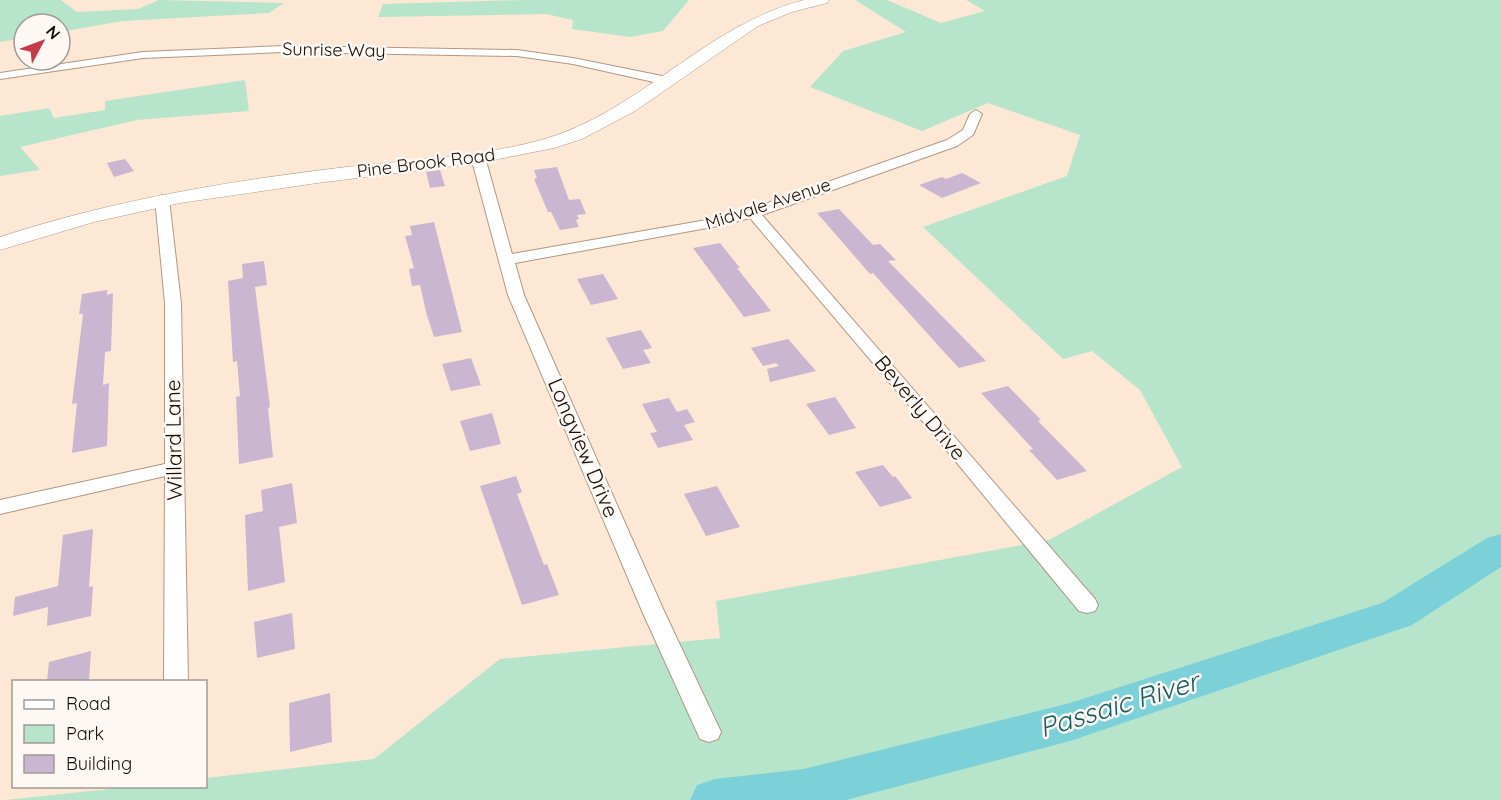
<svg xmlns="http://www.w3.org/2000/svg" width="1501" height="800" font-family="Quicksand,sans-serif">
<rect width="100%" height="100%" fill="#fde8d5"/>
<path fill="#b6e5cb" d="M0 0H61L77 12 138 9 159 0 284 3 269 13 123 21 60 32V24H24V38L0 42Z
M523 0H689L663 31 630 37 572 29 573 20 546 14 378 17 383 4Z
M855 0H887L941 23 985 11 966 0H1501V800H5L128 787 206 786V778L374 759 500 659 720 638 716 601 1049 540 1182 467 1140 390 1092 351 1063 359 923 227 1067 176 1080 135 988 103 922 131 810 87 843 51 906 32Z
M245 80 249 111 137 120 20 147 40 170 0 176V116L49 108 54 118 105 110V101Z"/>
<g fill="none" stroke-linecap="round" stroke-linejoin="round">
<path fill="#7bd1d7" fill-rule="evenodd" d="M1501 534V567L1412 625 1070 741 846 800H690L697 785 715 779 804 769 1070 703 1382 603 1487 538Z"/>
</g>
<path fill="#cab6d0" d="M125 159 134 171 114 177 107 163Z
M557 167 569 200 580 199 586 214 577 215 579 219 576 220 579 227 560 230 551 212H548L534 179 537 178 534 170Z
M440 170 445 186 430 188 426 172Z
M962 173 981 183 942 198 919 185 942 177 946 179Z
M839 209 873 245 880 244 896 260 888 261 986 361 959 368 945 353 873 273 870 274 817 213Z
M434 222 462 332 434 337 426 312 420 285 412 286 409 269 414 268 405 236 412 235 410 226Z
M720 243 740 268H737L771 311 744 317 693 248Z
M264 261 267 285 255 287 270 407 268 408 273 457 239 464 236 397 240 396 237 361 233 362 228 281 243 278 242 264Z
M603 274 618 299 591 305 577 279Z
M107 290V295L113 293 111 351 105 352 103 385 109 383 107 446 72 453 77 403 72 404 83 314H79L82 294Z
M641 330 652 348 643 350 651 363 623 369 606 338Z
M788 339 816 371 770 382 767 369 779 366 776 363 763 366 751 348Z
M471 358 481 385 451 391 442 364Z
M1008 386 1041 420 1038 421 1087 471 1057 480 1029 450 1033 449 981 393Z
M835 397 856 428 829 435 806 404Z
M669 398 677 412 687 409 695 422 684 425 693 440 658 448 650 433 657 432 642 404Z
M492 413 501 444 470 451 460 421Z
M883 465 893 477 895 476 912 498 880 507 855 472Z
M516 476 522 492 517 494 544 565 547 564 559 595 522 605 480 486Z
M292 483 297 523 279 527 285 582 248 591 245 515 263 511 261 490Z
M717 486 740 527 706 536 684 494Z
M93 529 89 587 93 586 91 616 47 626 48 607 13 616 15 597 58 586 63 535Z
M292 613 295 649 257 658 254 622Z
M91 651 89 681H47L49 662Z
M330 693 332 742 290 752 289 703Z"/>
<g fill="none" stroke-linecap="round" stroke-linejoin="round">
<defs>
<path id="street" d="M283 46 517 50 573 58 667 77 673 81 667 85 573 64 517 56 283 52 143 58 0 79V73L143 52Z
M976 110 982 114 973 135 957 146 762 215 1095 599 1098 605 1095 611 1087 613 1079 611 929 429 750 218 718 226 515 263 524 295 664 611 721 732 718 739 709 742 700 739 642 611 508 295 471 157 478 153 485 157 512 254 718 218 748 210 947 140 963 130 970 114Z
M162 195 169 199 181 303 188 682H164L165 476 0 514V500L165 464V303L155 199Z"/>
<path id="secondary" d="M804 0H829L827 3 792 12 758 26 635 111 582 139 554 148 478 163 317 183 180 203 94 222 0 250V237C110 201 223 182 338 168 405 160 475 158 541 140 639 113 705 25 804 0Z"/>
</defs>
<use href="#street" stroke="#b19882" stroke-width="2"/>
<use href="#secondary" stroke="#b19882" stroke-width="1"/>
<use href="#street" fill="#fff" fill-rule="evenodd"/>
<use href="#secondary" fill="#fff" fill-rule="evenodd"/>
</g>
<g text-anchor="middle" stroke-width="5" stroke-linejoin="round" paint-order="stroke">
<g font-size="18" fill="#170f07" stroke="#fdf8f3">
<text transform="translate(334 50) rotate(1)" y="6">Sunrise Way</text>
<text transform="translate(426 163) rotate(-7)" y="6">Pine Brook Road</text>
<text transform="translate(768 204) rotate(-18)" y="6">Midvale Avenue</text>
</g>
<g font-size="21" fill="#170f07" stroke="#fdf8f3">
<text transform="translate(920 408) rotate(50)" y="7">Beverly Drive</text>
<text transform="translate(174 440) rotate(-91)" y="7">Willard Lane</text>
<text transform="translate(583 448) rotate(67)" y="7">Longview Drive</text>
</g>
<g font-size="27" font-style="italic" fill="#135d61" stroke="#fdf8f3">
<text transform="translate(1119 705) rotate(-17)" y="9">Passaic River</text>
</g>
</g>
<rect x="12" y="680" width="195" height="108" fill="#fdf8f3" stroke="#a19b95" stroke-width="1.5"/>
<rect x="24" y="700" width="30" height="9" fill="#ffffff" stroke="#a19b95" stroke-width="1.5"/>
<text x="66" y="710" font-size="18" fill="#170f07">Road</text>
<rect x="24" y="725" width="30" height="18" fill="#b6e5cb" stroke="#a19b95" stroke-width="1.5"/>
<text x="66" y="740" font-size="18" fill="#170f07">Park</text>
<rect x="24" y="755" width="30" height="18" fill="#cab6d0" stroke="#a19b95" stroke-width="1.5"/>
<text x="66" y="770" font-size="18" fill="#170f07">Building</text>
<g transform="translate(42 42) rotate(49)"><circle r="28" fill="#fdf8f3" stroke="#a19b95" stroke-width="1.5"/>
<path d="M0-4.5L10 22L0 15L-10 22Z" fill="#c93948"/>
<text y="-9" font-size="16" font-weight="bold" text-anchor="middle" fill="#170f07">N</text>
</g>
</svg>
